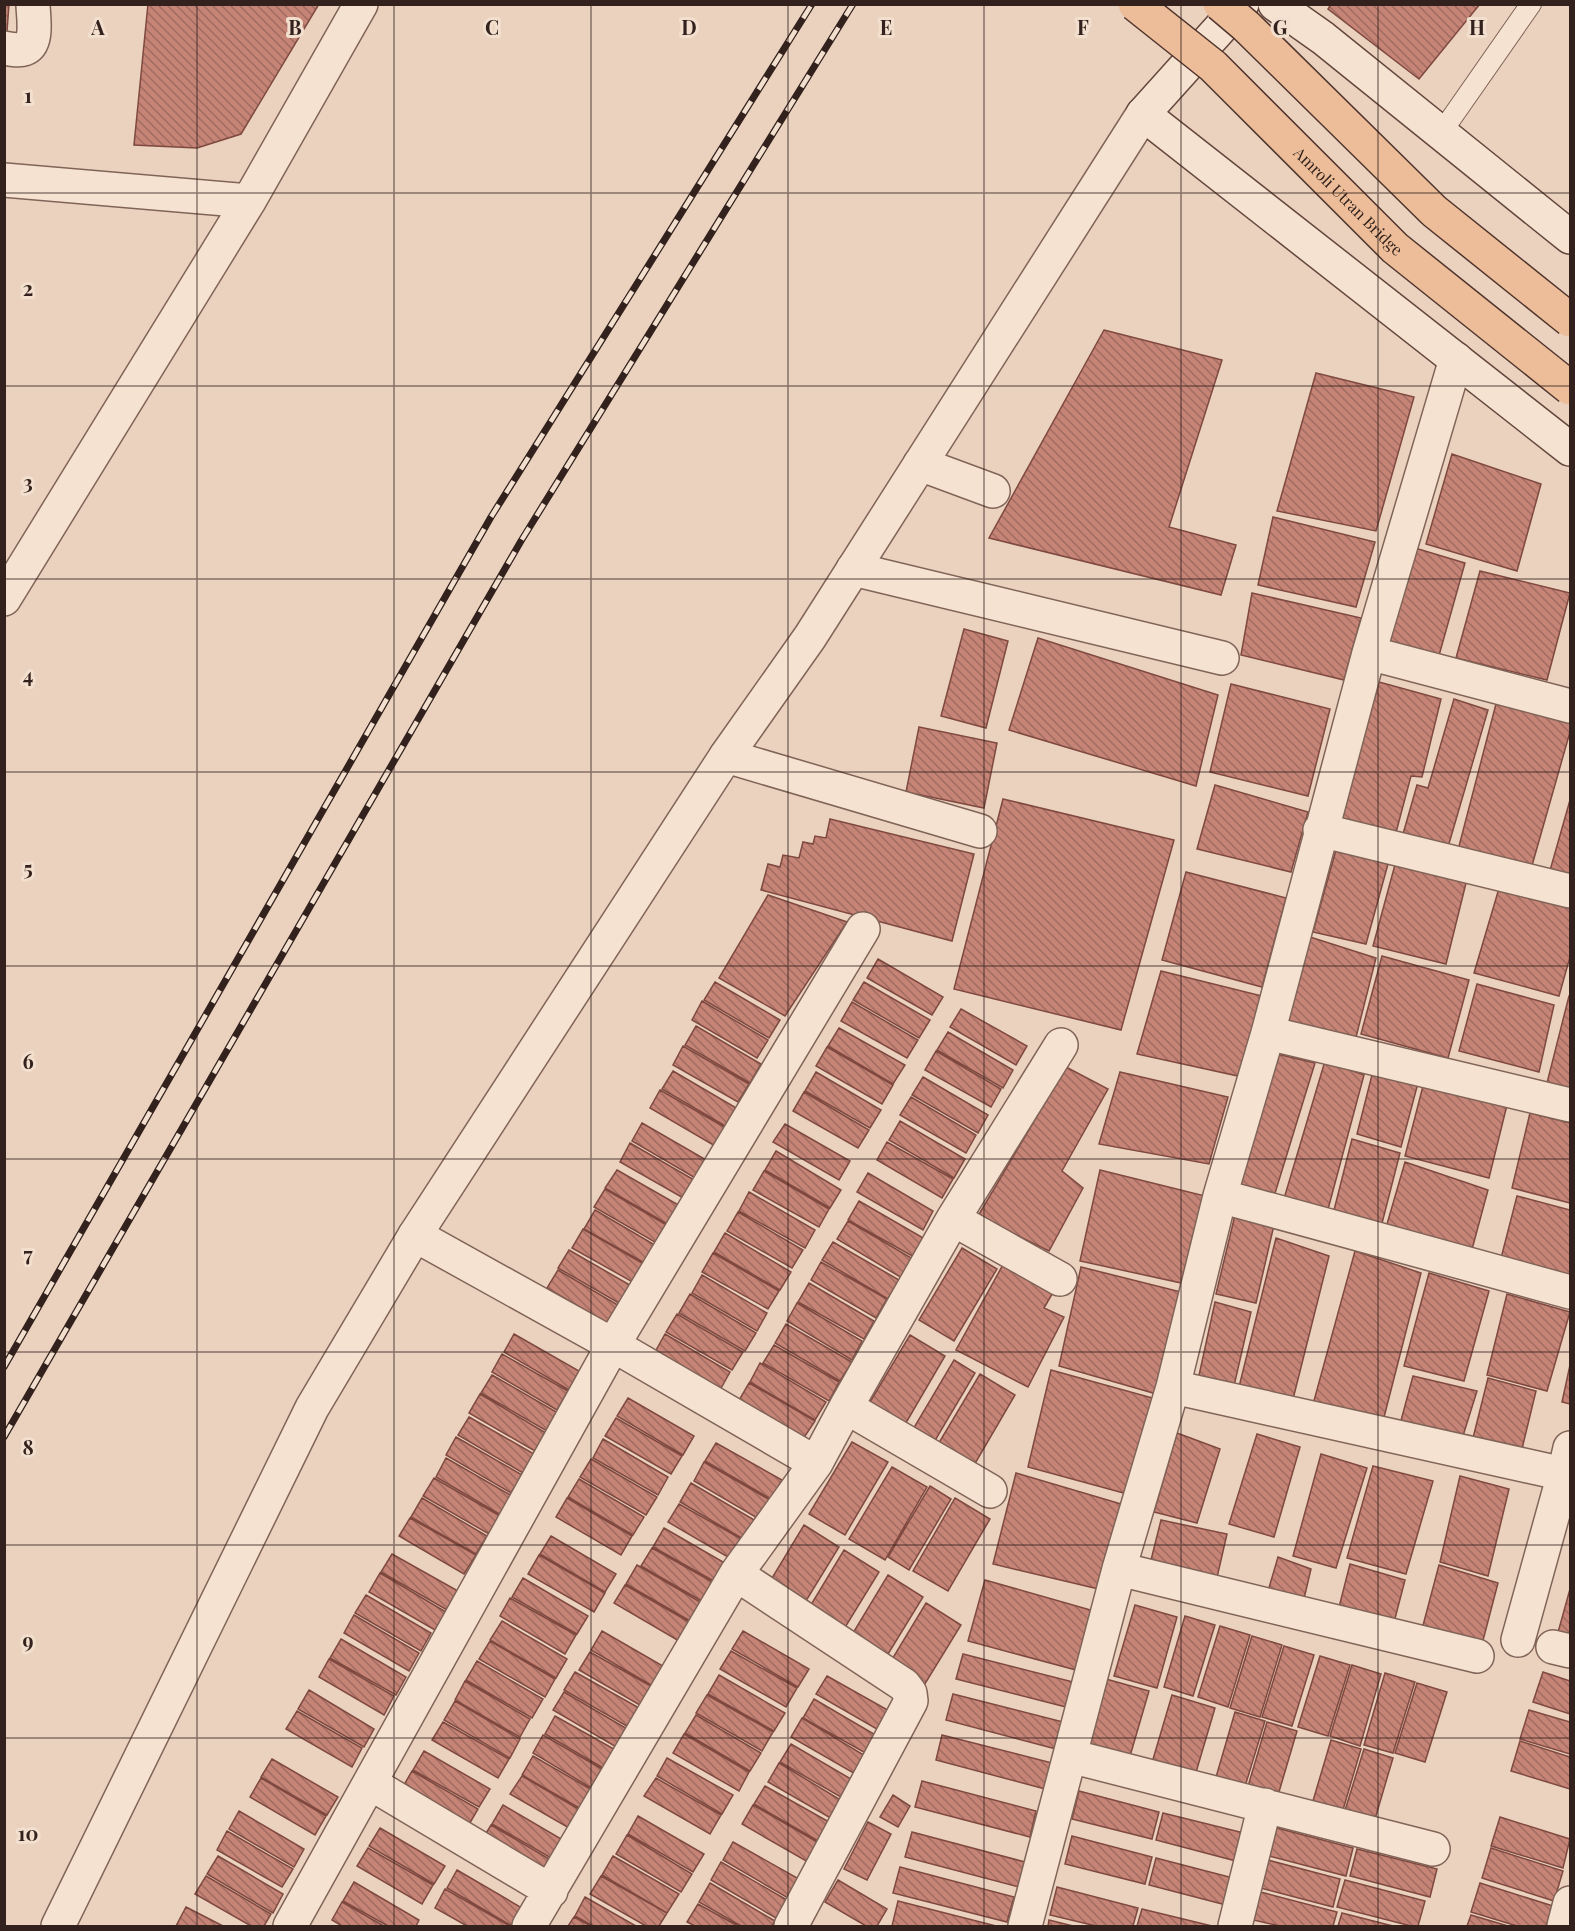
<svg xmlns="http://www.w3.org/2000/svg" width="1575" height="1931" font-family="'Playfair Display',serif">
<defs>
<pattern id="building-back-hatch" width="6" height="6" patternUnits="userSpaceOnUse" patternTransform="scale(1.5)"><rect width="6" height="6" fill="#c68477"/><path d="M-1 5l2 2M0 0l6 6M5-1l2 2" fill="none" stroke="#a16c61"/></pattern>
</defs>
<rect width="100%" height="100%" fill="#ead2bf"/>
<path fill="url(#building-back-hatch)" stroke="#7f4940" stroke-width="1.5" d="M4 4H9L6 45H4Z
M148 4H319L241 134 197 148 134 145Z
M1331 4H1480L1419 79 1328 9Z
M1104 330 1222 360 1169 527 1236 545 1221 595 989 538Z
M1316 373 1414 397 1376 531 1277 511Z
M1452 454 1541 484 1517 571 1426 544Z
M1273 517 1375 542 1356 607 1258 585Z
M1415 548 1465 563 1438 659 1388 645Z
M1480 571 1570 593 1547 680 1456 658Z
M1252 593 1361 618 1344 680 1241 655Z
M964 629 1008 641 986 728 941 716Z
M1038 638 1218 695 1196 786 1009 730Z
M1379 682 1441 699 1422 777 1411 776 1394 840 1338 827Z
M1231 684 1330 709 1308 796 1210 772Z
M1454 699 1488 710 1448 847 1403 834 1417 785 1428 788Z
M1496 704 1570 720V732L1531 869 1458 850Z
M919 727 997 743 984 808 906 792Z
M1215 785 1308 812 1291 872 1197 849Z
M1003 799 1174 840 1121 1030 954 989Z
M1570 800V880L1549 874Z
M830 819 974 854 952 941 761 890 768 864 780 867 783 855 799 858 803 842 813 844 815 836 826 838Z
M1336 850 1388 864 1366 944 1313 932Z
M1396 861 1467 879 1446 964 1373 946Z
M1186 872 1286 898 1262 987 1162 960Z
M1500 885 1570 906V957L1559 996 1474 973Z
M768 895 847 922 785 1016 719 978Z
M1310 937 1376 958 1354 1045 1285 1028Z
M1382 956 1469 980 1448 1058 1361 1034Z
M878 959 943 997 932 1015 867 978Z
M1161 971 1262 996 1238 1076 1137 1054Z
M715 982 780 1020 769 1038 704 1000Z
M864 982 930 1020 919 1038 853 1000Z
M1477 984 1554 1005 1539 1072 1459 1051Z
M1569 996H1570V1093L1546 1087Z
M702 1001 768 1040 757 1058 692 1020Z
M852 1002 918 1040 907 1058 841 1021Z
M961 1009 1027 1046 1016 1065 950 1027Z
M696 1026 761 1064 750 1083 685 1045Z
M839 1028 905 1065 893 1084 828 1046Z
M948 1032 1013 1070 1003 1088 937 1050Z
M683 1046 749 1084 738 1102 673 1065Z
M827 1047 893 1085 882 1104 816 1066Z
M936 1051 1001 1089 991 1107 925 1070Z
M1277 1054 1315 1063 1272 1203 1237 1192Z
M1325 1061 1364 1075 1327 1213 1283 1202Z
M1066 1067 1108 1089 1062 1171 1083 1188 1049 1251 978 1216Z
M1374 1067 1418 1083 1401 1147 1357 1134Z
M673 1071 738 1109 727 1127 662 1089Z
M816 1072 881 1110 870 1128 805 1091Z
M1120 1072 1228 1097 1209 1164 1099 1144Z
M923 1077 988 1115 978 1133 912 1095Z
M1424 1082 1507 1105 1489 1178 1405 1156Z
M660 1090 726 1128 715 1146 650 1108Z
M804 1092 869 1130 858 1148 793 1111Z
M911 1097 976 1135 966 1153 900 1115Z
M1530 1113 1570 1123V1203L1512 1188Z
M900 1121 965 1159 954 1178 889 1140Z
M642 1123 708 1161 697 1179 632 1141Z
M785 1124 850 1161 839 1180 773 1142Z
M1352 1139 1400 1153 1380 1231 1332 1218Z
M887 1142 953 1179 942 1198 877 1160Z
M630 1143 696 1181 685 1199 620 1162Z
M776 1151 841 1190 830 1208 765 1170Z
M1405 1162 1488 1190 1471 1253 1385 1231Z
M617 1170 682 1207 671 1226 605 1188Z
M1100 1170 1209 1197 1186 1284 1080 1261Z
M764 1171 829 1209 819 1227 753 1190Z
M868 1173 933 1211 923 1230 857 1192Z
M605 1189 670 1227 660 1245 594 1207Z
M749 1192 815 1230 805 1248 739 1211Z
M1517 1196 1570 1210V1280L1500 1262Z
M859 1201 925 1239 914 1257 848 1220Z
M595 1210 660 1248 650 1266 584 1229Z
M738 1212 803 1250 792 1268 727 1231Z
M1235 1215 1274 1225 1256 1303 1216 1294Z
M848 1221 913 1259 902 1278 837 1239Z
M583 1229 649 1267 638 1285 572 1248Z
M725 1233 791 1272 780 1290 714 1252Z
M1276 1238 1329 1256 1292 1403 1238 1391Z
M833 1242 899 1280 888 1299 822 1260Z
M962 1248 997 1269 954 1341 919 1320Z
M569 1250 635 1288 624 1306 558 1268Z
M1355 1251 1421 1273 1382 1425 1312 1408Z
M713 1253 779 1291 768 1309 702 1272Z
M1005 1261 1055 1289 1044 1308 1064 1317 1028 1387 956 1350Z
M821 1262 887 1299 876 1318 811 1280Z
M1081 1267 1185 1293 1160 1395 1059 1366Z
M558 1270 623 1308 612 1326 547 1288Z
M1429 1273 1489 1291 1464 1381 1404 1366Z
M702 1275 767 1313 757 1331 692 1293Z
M809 1283 874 1321 864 1339 798 1302Z
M690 1294 756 1333 745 1351 679 1313Z
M1507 1294 1570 1312 1547 1391 1487 1375Z
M1215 1302 1251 1312 1234 1386 1198 1380Z
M797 1303 862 1341 852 1360 787 1321Z
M677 1314 743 1352 732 1370 666 1332Z
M786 1324 852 1362 840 1381 775 1343Z
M514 1334 579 1371 569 1390 504 1352Z
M665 1334 730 1372 720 1390 655 1352Z
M910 1335 945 1356 903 1428 867 1407Z
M774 1345 839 1382 829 1401 763 1363Z
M502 1354 568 1391 557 1410 492 1372Z
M954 1360 975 1373 933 1444 912 1431Z
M760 1363 826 1402 815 1420 750 1382Z
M1570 1365V1404L1562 1402Z
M1051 1370 1156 1399 1131 1495 1028 1467Z
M980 1374 1015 1395 973 1467 937 1446Z
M492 1375 558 1413 547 1431 481 1393Z
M1413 1376 1477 1391 1461 1442 1399 1428Z
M1488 1378 1536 1391 1520 1457 1471 1446Z
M749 1383 815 1421 803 1439 738 1402Z
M480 1394 546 1433 535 1451 469 1413Z
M628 1398 694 1436 683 1455 617 1416Z
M469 1417 534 1454 523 1473 458 1435Z
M616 1418 682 1456 671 1474 605 1436Z
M1177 1433 1220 1449 1197 1523 1154 1512Z
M1257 1434 1300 1447 1274 1537 1229 1524Z
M456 1437 522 1475 511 1493 446 1455Z
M603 1439 668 1477 658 1495 593 1458Z
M852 1442 888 1462 845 1535 809 1514Z
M716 1443 782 1480 771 1499 705 1461Z
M1321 1454 1367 1468 1336 1568 1293 1556Z
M446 1458 512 1496 501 1515 436 1477Z
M591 1459 657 1497 646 1515 580 1477Z
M704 1462 770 1500 759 1519 694 1481Z
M1373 1466 1433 1481 1406 1574 1347 1558Z
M892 1467 927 1487 885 1560 849 1539Z
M1016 1473 1128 1506 1103 1590 993 1564Z
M1460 1476 1509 1489 1488 1576 1440 1562Z
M434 1478 500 1516 489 1534 423 1496Z
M579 1479 644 1517 633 1535 568 1497Z
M691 1483 756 1521 745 1540 680 1502Z
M930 1486 951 1499 909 1570 888 1557Z
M422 1498 487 1536 476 1554 411 1517Z
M567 1498 632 1536 621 1555 556 1517Z
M955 1498 990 1519 948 1591 913 1571Z
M679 1504 745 1541 733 1560 668 1522Z
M410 1518 476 1555 464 1574 399 1536Z
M1161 1520 1227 1534 1215 1586 1149 1568Z
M804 1525 839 1547 801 1609 766 1588Z
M664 1528 730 1566 719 1584 653 1547Z
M551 1536 616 1574 605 1592 540 1554Z
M652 1548 718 1585 707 1604 641 1566Z
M844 1550 879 1572 841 1634 806 1613Z
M392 1554 458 1591 447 1610 381 1572Z
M539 1555 605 1593 594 1612 528 1574Z
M1278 1557 1311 1569 1302 1607 1266 1598Z
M1350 1564 1405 1580 1392 1630 1337 1615Z
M637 1565 702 1603 692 1622 626 1584Z
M1439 1565 1498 1583 1481 1648 1421 1633Z
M380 1573 446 1612 435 1630 369 1592Z
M888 1575 923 1597 885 1659 850 1638Z
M523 1578 588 1616 577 1634 512 1597Z
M985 1580 1094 1611 1076 1670 968 1641Z
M625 1585 691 1623 679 1641 614 1603Z
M1570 1589V1640L1557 1636Z
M366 1595 431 1633 421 1651 355 1613Z
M510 1598 576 1635 565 1654 500 1616Z
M926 1603 961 1625 923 1687 888 1666Z
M1135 1605 1177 1617 1157 1688 1114 1676Z
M354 1615 419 1653 409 1671 344 1633Z
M1185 1616 1215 1625 1193 1696 1164 1687Z
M502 1621 567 1659 556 1678 490 1640Z
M1220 1626 1250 1635 1228 1707 1198 1697Z
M602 1631 668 1669 656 1688 591 1650Z
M743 1631 809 1669 798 1687 732 1649Z
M1252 1636 1282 1645 1260 1717 1230 1708Z
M341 1639 406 1677 396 1695 330 1658Z
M490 1641 555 1679 545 1697 479 1659Z
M1284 1646 1314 1655 1292 1726 1262 1717Z
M731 1651 797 1688 786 1707 720 1669Z
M590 1652 656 1689 645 1708 579 1670Z
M963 1654 1077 1683 1070 1708 956 1679Z
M1320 1656 1350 1665 1328 1736 1298 1727Z
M329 1659 394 1696 384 1715 319 1677Z
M477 1661 543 1699 532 1718 466 1680Z
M1352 1665 1381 1674 1360 1746 1330 1736Z
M575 1672 641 1709 630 1728 564 1690Z
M1543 1672 1570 1681V1714L1533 1702Z
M1385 1673 1415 1682 1393 1753 1364 1745Z
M719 1675 785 1713 774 1731 708 1694Z
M827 1676 893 1713 882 1732 816 1694Z
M1106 1679 1149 1691 1128 1763 1086 1751Z
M465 1681 530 1719 520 1737 455 1700Z
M1417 1683 1447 1692 1425 1762 1395 1753Z
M309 1690 374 1729 364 1747 298 1709Z
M564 1692 629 1730 618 1748 553 1710Z
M953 1694 1067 1723 1060 1750 946 1720Z
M707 1695 773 1732 762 1751 696 1713Z
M1172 1695 1215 1708 1194 1779 1151 1766Z
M814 1699 879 1737 869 1755 803 1718Z
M455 1701 520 1739 510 1758 444 1720Z
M1529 1710 1570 1722V1754L1520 1739Z
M297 1711 362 1748 352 1767 286 1729Z
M1235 1712 1265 1721 1243 1793 1214 1784Z
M696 1715 761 1753 750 1771 685 1733Z
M555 1716 621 1753 610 1772 545 1734Z
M802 1718 867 1757 857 1775 791 1737Z
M443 1722 509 1759 498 1778 432 1740Z
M1267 1722 1297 1731 1276 1802 1246 1793Z
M684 1734 749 1772 739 1791 673 1753Z
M543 1735 609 1773 598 1792 533 1753Z
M942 1735 1056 1764 1049 1790 936 1760Z
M1331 1740 1361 1749 1340 1820 1310 1811Z
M1520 1741 1570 1757V1789L1511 1771Z
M791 1744 856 1782 846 1800 780 1762Z
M1364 1749 1393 1758 1372 1829 1342 1820Z
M424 1751 490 1789 479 1807 413 1770Z
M533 1756 599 1794 588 1813 522 1775Z
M667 1758 733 1795 722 1814 657 1776Z
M272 1759 338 1797 327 1815 261 1777Z
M779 1763 844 1802 834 1820 768 1782Z
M412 1771 478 1809 467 1828 401 1790Z
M522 1776 587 1814 576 1832 510 1794Z
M261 1778 326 1816 315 1835 250 1797Z
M656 1778 721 1815 710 1834 644 1796Z
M922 1781 1036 1811 1030 1837 915 1807Z
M765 1786 831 1823 820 1842 754 1804Z
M1079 1791 1159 1812 1152 1839 1072 1819Z
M893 1795 910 1806 898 1827 880 1817Z
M503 1805 568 1843 558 1862 492 1824Z
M753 1805 819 1843 808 1862 742 1824Z
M239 1811 304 1849 294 1867 229 1829Z
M1163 1813 1244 1833 1236 1861 1156 1840Z
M638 1816 704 1854 693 1872 628 1834Z
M1500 1817 1570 1839 1563 1868 1491 1846Z
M868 1822 891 1834 867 1880 844 1869Z
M491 1825 556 1863 546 1881 480 1843Z
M1273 1827 1353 1848 1346 1876 1265 1855Z
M380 1828 445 1866 434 1884 369 1846Z
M227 1831 293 1869 282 1887 217 1850Z
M912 1832 1025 1862 1019 1887 905 1857Z
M627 1835 692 1874 681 1892 616 1854Z
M1072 1836 1152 1857 1145 1884 1065 1864Z
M733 1842 799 1879 788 1898 723 1860Z
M368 1848 433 1885 422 1904 357 1866Z
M1491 1848 1563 1871 1554 1901 1482 1878Z
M1357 1849 1437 1869 1430 1897 1350 1876Z
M218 1856 283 1894 273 1913 207 1874Z
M613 1856 679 1894 667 1913 602 1875Z
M1156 1858 1237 1879 1230 1906 1149 1885Z
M1260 1858 1340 1879 1333 1907 1253 1886Z
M721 1862 787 1900 776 1918 711 1880Z
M900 1867 1014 1897 1007 1922 893 1893Z
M457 1870 522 1908 512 1926 447 1888Z
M206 1876 271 1914 264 1926H251L195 1894Z
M601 1876 667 1913 659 1926H646L590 1894Z
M838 1880 887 1909 877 1926H866L825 1902Z
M1345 1880 1425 1901 1418 1926H1411L1337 1907Z
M354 1882 419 1920 416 1926H388L343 1901Z
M710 1883 775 1921 772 1926H741L699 1902Z
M1480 1883 1553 1906 1546 1926H1517L1471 1912Z
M1057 1887 1138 1908 1133 1926H1096L1050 1915Z
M445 1889 510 1926H467L435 1908Z
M1257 1891 1337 1912 1333 1926H1280L1249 1919Z
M585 1897 636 1926H593L575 1916Z
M898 1901 996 1926H892Z
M342 1902 384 1926H342L332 1920Z
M698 1904 738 1926H695L687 1922Z
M186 1907 223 1926H176Z
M1142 1909 1212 1926H1137Z
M1342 1913 1393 1926H1338Z
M1471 1915 1508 1926H1467Z
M574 1917 591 1926H568Z
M1049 1920 1073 1926H1048Z"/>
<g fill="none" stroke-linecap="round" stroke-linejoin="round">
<defs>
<path id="service" d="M1441 133 1531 4"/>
<path id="minor" d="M4 48C10 49 19 51 24 49 39 44 33 16 33 4
M4 180 249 201
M920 464 993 491
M853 569 1222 658
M4 599 249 201 361 4
M1369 653 1570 706
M726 756 980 831
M1320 830 1570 891
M1268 1033 1570 1105
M1220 1196 1570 1292
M953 1219 1060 1279
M415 1235 613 1345 816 1463
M1173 1387 1564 1474 1570 1448
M846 1407 990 1491
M1119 1569 1477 1656
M736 1574 904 1685 910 1693 911 1701 791 1926
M1518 1640 1564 1474
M1553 1647 1570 1651
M1070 1756 1433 1849
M370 1783 551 1891
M290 1926 613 1345 863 929
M529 1926 736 1574 816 1463 846 1407 953 1219 1061 1045
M1025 1926 1119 1569 1173 1387 1220 1196 1268 1033 1369 653 1456 359
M1235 1926 1265 1805
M1564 1926 1570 1903"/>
<path id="tertiary" d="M58 1926 312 1408 415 1235 726 756 810 637 1143 114"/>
<path id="secondary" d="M1242 4 1143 114 1570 449
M1275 4 1323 38 1570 237"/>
</defs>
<use href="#service" stroke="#816458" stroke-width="22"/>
<use href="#minor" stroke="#816458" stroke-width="36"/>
<use href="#tertiary" stroke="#816458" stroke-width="36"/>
<use href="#secondary" stroke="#63463c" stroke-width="36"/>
<use href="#service" stroke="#f6e2d1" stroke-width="20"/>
<use href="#minor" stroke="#f6e2d1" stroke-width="33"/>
<use href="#tertiary" stroke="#f6e2d1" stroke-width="33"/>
<use href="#secondary" stroke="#f6e2d1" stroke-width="33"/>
<defs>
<path id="rail" d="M4 1367 491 517 812 4
M4 1437 521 541 853 4"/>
</defs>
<use href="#rail" stroke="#32211c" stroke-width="7"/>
<use href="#rail" stroke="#f2dfce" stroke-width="4.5" stroke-dasharray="14" stroke-linecap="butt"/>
<defs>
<g id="primary-bridge">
<path id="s1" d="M1135 4 1213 66 1395 248 1570 388"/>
<path d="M1220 4 1246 26 1434 211 1570 320"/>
</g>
</defs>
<use href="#primary-bridge" stroke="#4f342d" stroke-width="36" stroke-linecap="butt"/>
<use href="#primary-bridge" stroke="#ecbd98" stroke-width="33"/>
</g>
<path fill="none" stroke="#32211c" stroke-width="1.5" stroke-opacity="0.55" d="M197 4V1926M394 4V1926M591 4V1926M788 4V1926M984 4V1926M1181 4V1926M1378 4V1926M4 193H1570M4 386H1570M4 579H1570M4 772H1570M4 966H1570M4 1159H1570M4 1352H1570M4 1545H1570M4 1738H1570"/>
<g text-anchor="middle" stroke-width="6" stroke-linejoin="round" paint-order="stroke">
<g font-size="16" fill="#32211c" stroke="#f2dfce">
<text dy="6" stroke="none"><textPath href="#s1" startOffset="291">Amroli Utran Bridge</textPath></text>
</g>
</g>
<g font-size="20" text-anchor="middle" font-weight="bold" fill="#32211c" stroke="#f2dfce" stroke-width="6" stroke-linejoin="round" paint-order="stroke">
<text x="98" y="35">A</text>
<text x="295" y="35">B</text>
<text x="492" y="35">C</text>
<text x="689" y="35">D</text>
<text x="886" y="35">E</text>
<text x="1083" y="35">F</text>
<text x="1280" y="35">G</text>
<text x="1477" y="35">H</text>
<text x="28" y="103">1</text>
<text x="28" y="296">2</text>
<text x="28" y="490">3</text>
<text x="28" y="683">4</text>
<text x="28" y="876">5</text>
<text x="28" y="1069">6</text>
<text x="28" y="1262">7</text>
<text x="28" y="1455">8</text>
<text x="28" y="1648">9</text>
<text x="28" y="1841">10</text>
</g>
<rect width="1575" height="1931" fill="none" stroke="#32211c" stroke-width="12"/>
</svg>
